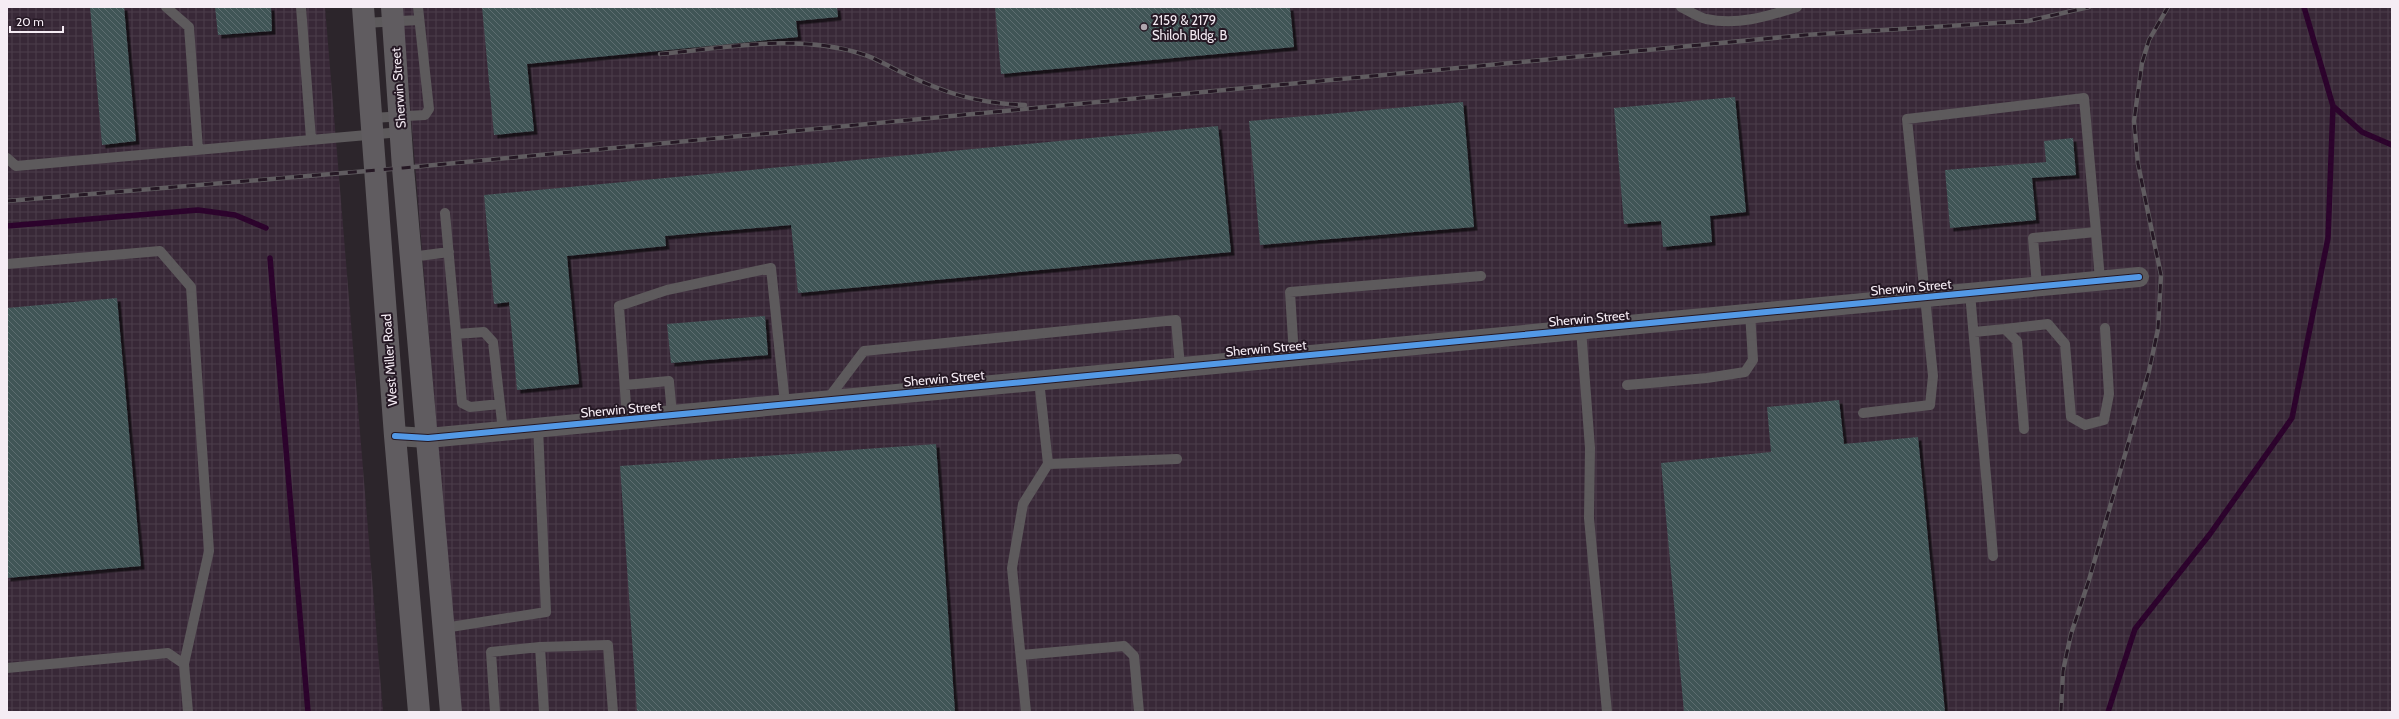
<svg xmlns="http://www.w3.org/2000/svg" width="2399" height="719" font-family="Cabin,sans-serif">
<defs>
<pattern id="industrial-grid" width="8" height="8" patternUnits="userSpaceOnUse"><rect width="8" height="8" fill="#382837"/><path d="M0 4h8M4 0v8" fill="none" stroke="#4c3d4b"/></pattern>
<pattern id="building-back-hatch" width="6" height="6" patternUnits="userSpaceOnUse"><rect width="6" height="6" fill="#415456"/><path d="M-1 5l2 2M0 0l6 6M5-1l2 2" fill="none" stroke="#5d6d6f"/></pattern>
<filter id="shadow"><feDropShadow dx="3.5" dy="3.5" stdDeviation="0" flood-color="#0009"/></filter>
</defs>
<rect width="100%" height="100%" fill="#2c252b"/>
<path fill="url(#industrial-grid)" d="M7 7H325L383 712H7Z
M402 7H2392V712H460Z"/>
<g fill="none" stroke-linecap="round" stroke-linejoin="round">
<path stroke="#2c032c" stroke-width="5.5" d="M2333 106 2362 132 2392 145
M7 226 198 210 235 215 266 228
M270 258 308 712
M2108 712 2135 629 2210 534 2292 418 2328 238 2333 106 2304 7"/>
</g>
<path fill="url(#building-back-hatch)" filter="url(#shadow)" d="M90 7H124L136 141 102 145Z
M215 7H271L272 31 218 35Z
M482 7H837L838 17 796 21 798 37 527 64 534 131 494 135Z
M995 7H1290L1294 47 1001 74Z
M1735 97 1746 212 1710 216 1712 242 1663 247 1661 221 1624 224 1614 108Z
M1463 102 1474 227 1260 245 1249 121Z
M1218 126 1231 252 798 293 791 225 665 236 666 246 567 256 579 384 517 390 509 302 494 304 484 195Z
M2073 138 2076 175 2032 178 2036 220 1950 228 1945 170 2046 162 2044 141Z
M117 298 141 566 7 578V308Z
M765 316 768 355 671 363 667 324Z
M1839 400 1844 444 1918 437 1945 712H1684L1661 463 1771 452 1767 407Z
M936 444 955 712H637L620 466Z"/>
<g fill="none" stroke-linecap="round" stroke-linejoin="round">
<path stroke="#5d5a5c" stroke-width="10" d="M166 7 189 27 198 149
M301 7 311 139
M1681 7C1689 11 1698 17 1706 19 1738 26 1768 16 1797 7
M364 23 419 20
M371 118 425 115 429 109 418 7
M7 158 16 166 401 132
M445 213 456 334 484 332 493 342 503 431
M411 257 449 252
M7 264 160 251 191 287 209 551 184 664
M2037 286 2033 238 2096 232 2100 280
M1970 293 1993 556
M1581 329 1590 448 1589 518 1607 712
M2005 329 2048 324 2065 344 2071 417 2085 425 2104 420 2109 394 2105 328
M1974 332 2005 329 2017 341 2024 429
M456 334 462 403 470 407 500 404
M1294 356 1290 292 1481 276
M625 385 669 381 672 415
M1627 385 1707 378 1745 372 1753 360 1750 313
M827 400 864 351 1176 320 1180 367
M1863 413 1930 405 1933 376 1907 119 2084 98 2096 232
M627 419 619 306 667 290 771 268 785 404
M1048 464 1177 459
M444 628 546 612 538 427
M540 647 608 645 613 712
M1021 655 1124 646 1134 656 1139 712
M7 668 168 653 184 664 188 712
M495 712 491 652 540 647 544 712
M1026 712 1012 568 1023 504 1048 464 1039 380"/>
<path stroke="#5d5a5c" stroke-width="20" d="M395 436 428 438 2139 277"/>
<path stroke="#605c60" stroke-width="22" d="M363 7 395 436 419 712
M392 7 403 168 451 712"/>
<defs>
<path id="rail" d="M660 54C727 48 797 33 862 54 876 58 889 67 903 73 947 94 976 103 1025 105
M7 201 403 168 1805 35 2028 21 2089 7
M2061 712 2063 671 2071 634 2089 580 2149 371 2158 329 2161 275 2138 164 2134 121 2142 63 2149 40 2168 7"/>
</defs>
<use href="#rail" stroke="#605c60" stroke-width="4.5"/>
<use href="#rail" stroke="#251824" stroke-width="3" stroke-dasharray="9" stroke-linecap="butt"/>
<defs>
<path id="cycleway" d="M395 436 428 438 2139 277"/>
</defs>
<use href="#cycleway" stroke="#251824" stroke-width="8"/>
<use href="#cycleway" stroke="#5399e6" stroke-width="6"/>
</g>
<circle fill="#afa6ae" stroke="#251824" stroke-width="1.5" cx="1144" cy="27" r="4"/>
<g text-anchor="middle" stroke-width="4" stroke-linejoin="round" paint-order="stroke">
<g font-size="13" fill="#f5ecf4" stroke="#251824" text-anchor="start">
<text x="1152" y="25">2159 &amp; 2179<tspan x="1152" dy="15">Shiloh Bldg. B</tspan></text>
</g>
<g font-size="13" fill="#f5ecf4" stroke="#251824">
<text transform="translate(398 88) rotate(-94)" y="5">Sherwin Street</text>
<text transform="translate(1911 287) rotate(-5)" y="5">Sherwin Street</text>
<text transform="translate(1589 318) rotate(-5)" y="5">Sherwin Street</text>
<text transform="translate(1266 348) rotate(-5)" y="5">Sherwin Street</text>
<text transform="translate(389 360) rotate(-94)" y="5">West Miller Road</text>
<text transform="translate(944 378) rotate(-5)" y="5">Sherwin Street</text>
<text transform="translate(621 409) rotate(-5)" y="5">Sherwin Street</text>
</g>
</g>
<rect width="2399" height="719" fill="none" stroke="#f5ecf4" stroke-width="16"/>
<path d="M10 26v6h53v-6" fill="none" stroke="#f5ecf4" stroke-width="2"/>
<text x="16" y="26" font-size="12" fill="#f5ecf4" stroke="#251824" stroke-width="3" paint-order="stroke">20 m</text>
</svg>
